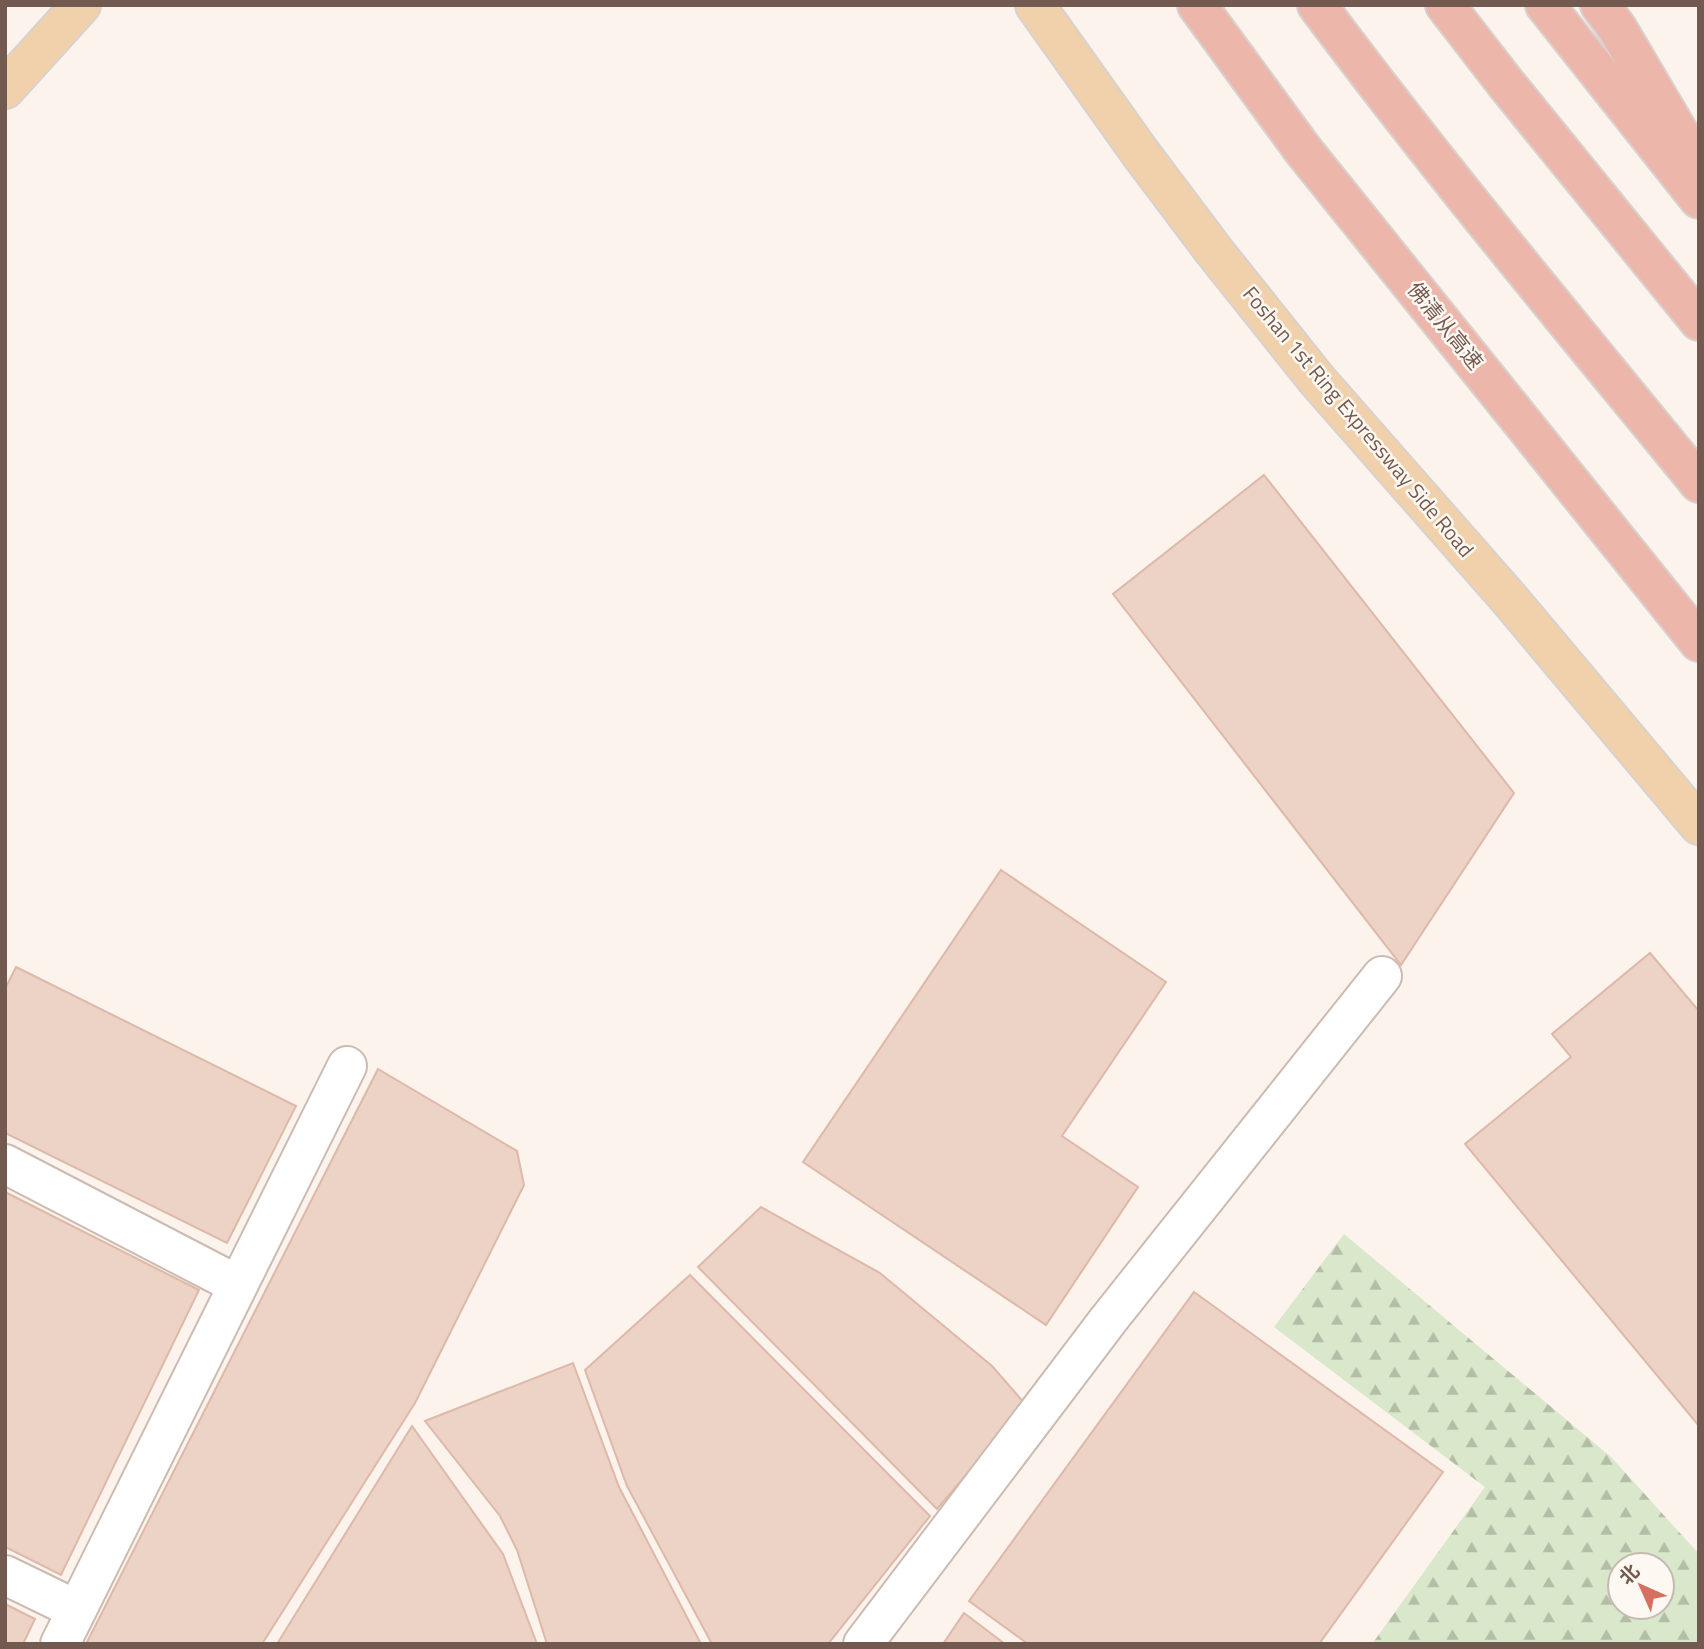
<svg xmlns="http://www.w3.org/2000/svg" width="1704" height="1649" font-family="'Titillium Web','Noto Sans SC',sans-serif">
<defs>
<pattern id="forest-firs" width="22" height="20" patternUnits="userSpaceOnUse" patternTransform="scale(1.75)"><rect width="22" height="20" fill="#d9e7cb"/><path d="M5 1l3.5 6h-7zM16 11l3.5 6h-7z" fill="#b4bea7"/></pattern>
</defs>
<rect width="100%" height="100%" fill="#fbf3ec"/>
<path fill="url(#forest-firs)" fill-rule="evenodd" d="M1344 1234 1611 1457 1699 1554V1644H1372L1485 1487 1274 1327ZM1620 1565H1662V1607H1620Z"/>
<path fill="#edd2c6" stroke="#deb8a8" stroke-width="2" d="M1264 475 1514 793 1401 965 1113 594Z
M1001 870 1166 982 1062 1136 1138 1187 1046 1325 803 1162Z
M1650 953 1699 1011V1426L1465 1144 1571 1057 1552 1034Z
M16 967 296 1106 227 1243 5 1133V989Z
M378 1069 517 1151 524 1185 415 1403 262 1644H86Z
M5 1192 199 1290 61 1575 5 1547Z
M761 1207 880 1273 992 1366 1026 1405 937 1509 698 1267Z
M690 1275 930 1516 828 1644H712L627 1486 585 1370Z
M1194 1292 1443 1472 1319 1644H1028L969 1601Z
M573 1363 619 1487 701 1644H547L517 1550 500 1516 425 1421Z
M412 1426 503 1554 537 1644H277Z
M5 1604 35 1619 23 1644H5Z
M964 1613 1005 1644H943Z"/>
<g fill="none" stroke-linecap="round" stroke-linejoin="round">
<defs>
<path id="minor" d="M5 1164 238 1285
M5 1575 77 1610
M60 1644 347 1066
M863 1644 1109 1319 1382 976"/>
<path id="major" d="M1035 5 1141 154 1214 251 1317 380 1511 601 1699 825
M5 89 81 5"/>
<path id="highway" d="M1197 5 1303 150 1699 642
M1317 5C1439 169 1570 325 1699 483
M1445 5 1507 85 1699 321
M1545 5 1699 199
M1600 5 1617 28 1699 167"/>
</defs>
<use href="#minor" stroke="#ccbbb2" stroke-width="42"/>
<use href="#major" stroke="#d8d1ce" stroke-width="42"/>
<use href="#highway" stroke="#d8d1ce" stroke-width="42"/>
<use href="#minor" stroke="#fff" stroke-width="38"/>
<use href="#major" stroke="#f1d1ac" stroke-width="38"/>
<use href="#highway" stroke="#edb6aa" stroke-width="38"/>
</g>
<g text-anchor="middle" stroke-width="5" stroke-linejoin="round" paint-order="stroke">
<g font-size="21" fill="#735a51" stroke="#fdf8f2">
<text transform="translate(1445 326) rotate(51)" y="7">佛清从高速</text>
<text transform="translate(1358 422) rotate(50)" y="7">Foshan 1st Ring Expressway Side Road</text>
</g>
</g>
<rect width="1704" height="1649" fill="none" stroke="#735a51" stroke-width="14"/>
<g transform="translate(1641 1586) rotate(315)"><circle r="33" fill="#fdf8f2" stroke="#c6b9b2" stroke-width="2"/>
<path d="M0-5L12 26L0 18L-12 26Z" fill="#d66f60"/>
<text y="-10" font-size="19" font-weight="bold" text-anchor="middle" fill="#735a51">北</text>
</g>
</svg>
